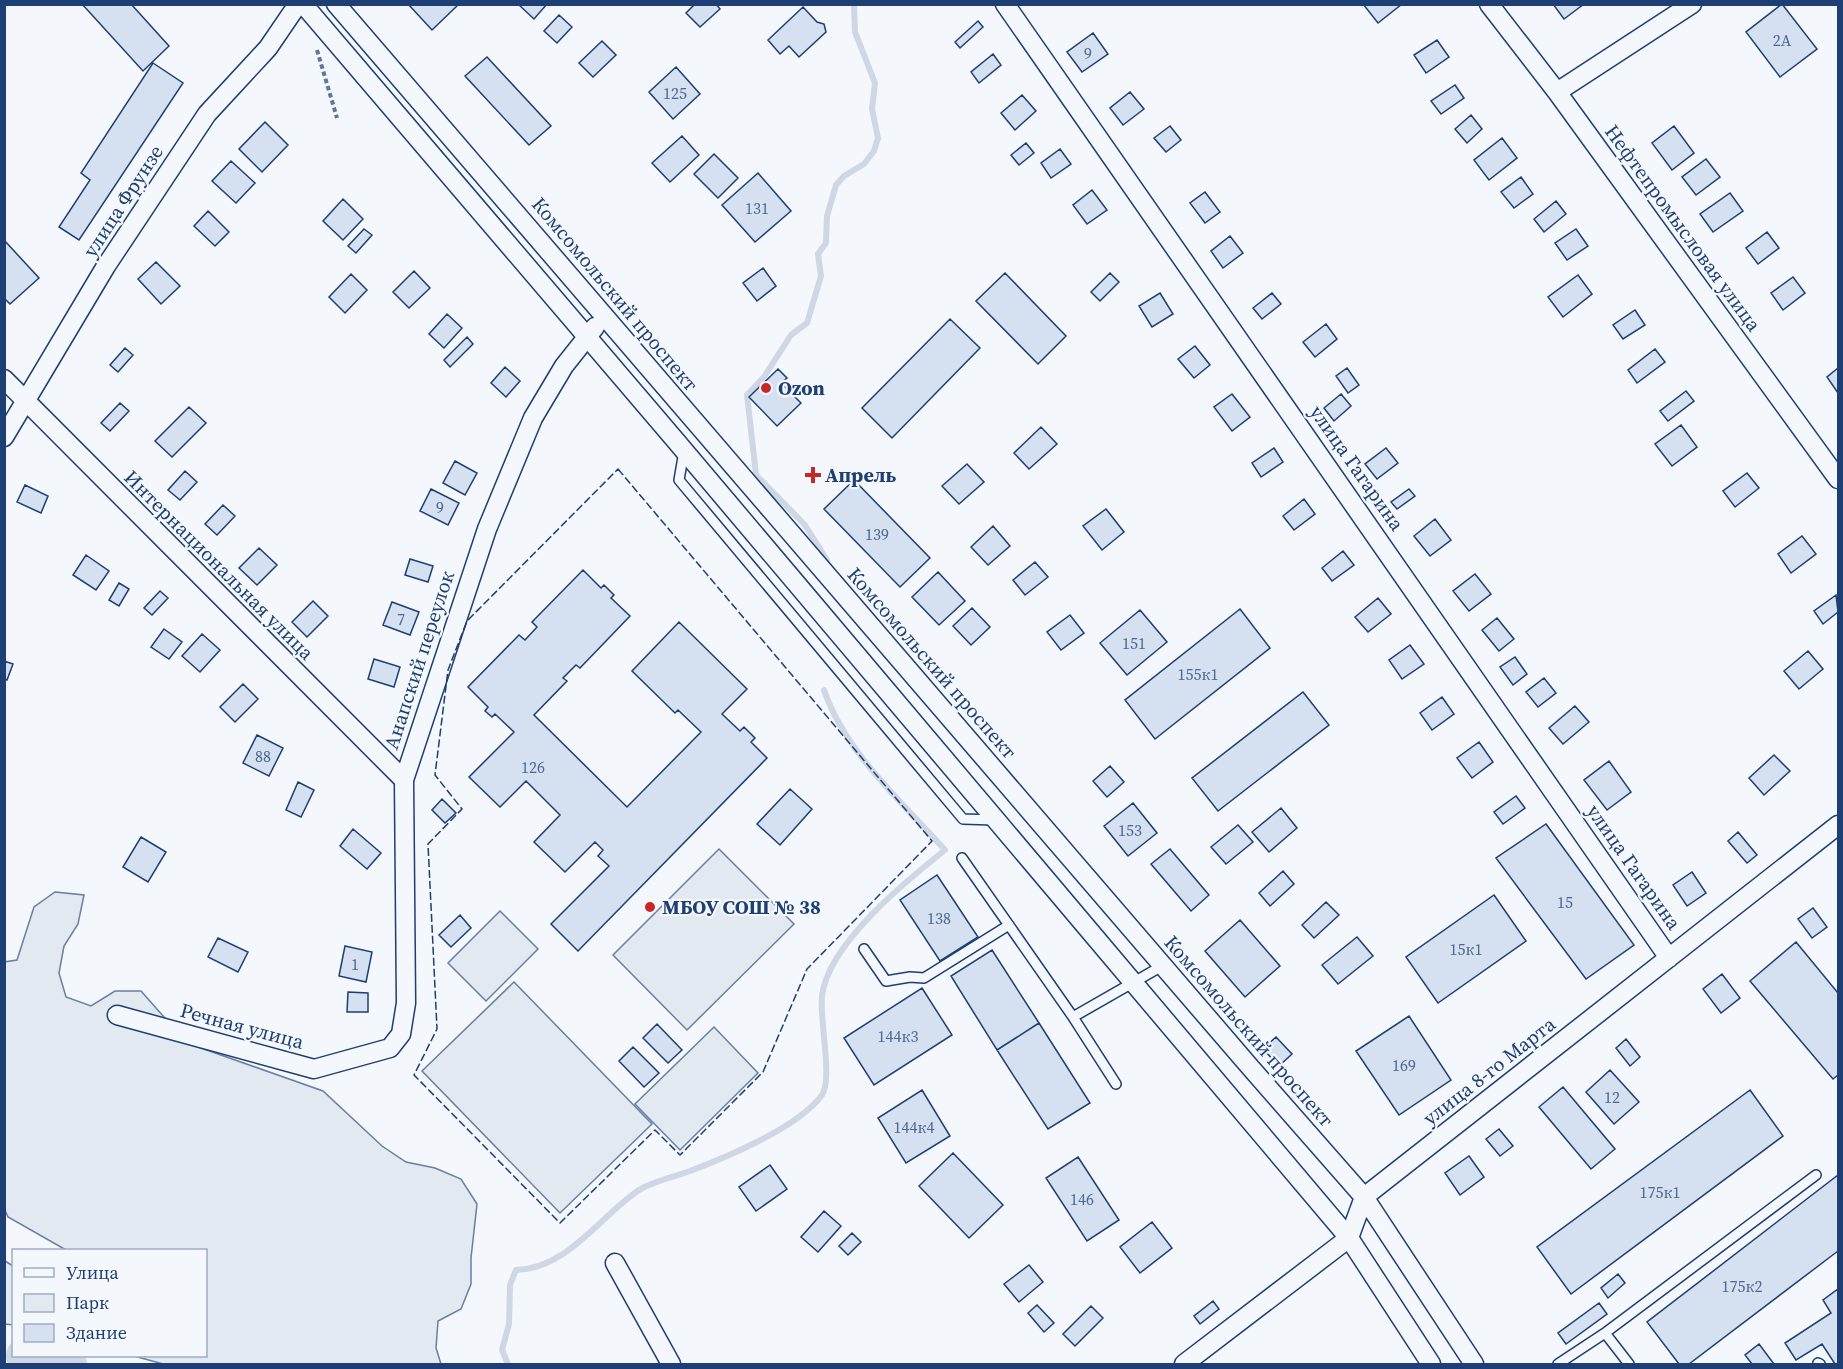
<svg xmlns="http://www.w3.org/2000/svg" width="1843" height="1369" font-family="'Source Serif 4',serif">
<rect width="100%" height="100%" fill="#f4f7fb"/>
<path fill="#e3e9f0" stroke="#687fa3" stroke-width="1.5" d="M719 849 794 924 687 1030 613 955Z
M55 892 84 895 78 924 64 946 59 973 66 997 91 1006 115 991H141L187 1043 323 1091 382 1146 406 1162 435 1168 461 1179 477 1204 471 1258V1284L461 1309 438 1321 436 1348 441 1364H163L134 1356H206V1250H66L8 1217 4 1208V962L17 960 34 907Z
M500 911 538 949 486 1001 448 963Z
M514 982 652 1124 560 1213 422 1071Z
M714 1027 758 1073 680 1150 635 1104Z
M5 1261 13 1266V1325L5 1324Z"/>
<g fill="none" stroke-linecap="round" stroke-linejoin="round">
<path stroke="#cfd7e4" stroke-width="6" d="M827 560 805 525 756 475 747 395 764 377 791 335 807 323 821 276 818 254 826 243 827 216 836 185 844 176 864 164 874 151 878 138 872 109 875 83 855 32 854 4
M508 1364 502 1350 509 1324 510 1285 516 1270C567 1269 599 1217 639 1190 653 1181 674 1177 690 1171 727 1157 799 1127 822 1095 833 1079 819 1017 822 996 828 944 906 881 945 850 902 802 845 752 824 690"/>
<path stroke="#cfd7e4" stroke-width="36" d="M24 1356 69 1364"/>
</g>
<path fill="#d5e0f0" stroke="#1d3f73" stroke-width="1.5" d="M82 4H131L169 46 143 71Z
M408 4H459L432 30Z
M518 4H547L534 19Z
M695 4H716L720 9 700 27 686 13Z
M1363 4H1402L1378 23Z
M1553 4H1584L1564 19Z
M1782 4 1817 49 1780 77 1746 32Z
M803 7 817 22 824 24 826 32 799 57 789 46 780 54 768 40Z
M559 15 572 27 557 43 544 31Z
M978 21 983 27 960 48 955 42Z
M1093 33 1108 54 1082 72 1067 52Z
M1437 40 1449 57 1426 73 1414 55Z
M602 41 616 55 593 77 579 63Z
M993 54 1001 65 979 83 971 72Z
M487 57 551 126 529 145 465 76Z
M153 63 183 83 79 240 59 227 90 180 81 173Z
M676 67 700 94 673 119 649 92Z
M1455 85 1464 98 1441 114 1431 101Z
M1130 92 1144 109 1123 125 1110 108Z
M1022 95 1036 111 1015 130 1001 113Z
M1471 115 1482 129 1467 143 1455 129Z
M265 122 288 145 262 172 239 149Z
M1170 126 1181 140 1166 152 1154 138Z
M1674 126 1694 153 1672 170 1652 143Z
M682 136 699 155 670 182 652 163Z
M1502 138 1517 158 1489 180 1474 160Z
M1026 143 1034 153 1019 165 1011 155Z
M1060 149 1071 164 1051 178 1041 163Z
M714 154 738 178 718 198 694 174Z
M1706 159 1720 177 1696 195 1682 177Z
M231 161 255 183 236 203 212 181Z
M758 173 791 211 755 242 722 205Z
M1521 177 1533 194 1514 208 1501 192Z
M1092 190 1107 210 1087 224 1073 205Z
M1205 192 1220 212 1205 223 1190 203Z
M1730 193 1743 211 1713 232 1700 214Z
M343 199 363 219 343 240 323 221Z
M1556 201 1566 214 1544 232 1534 219Z
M208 211 229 232 215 246 194 226Z
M364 229 372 235 356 253 348 246Z
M1576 229 1588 246 1567 260 1555 243Z
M1767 232 1779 248 1758 264 1746 248Z
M1230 236 1243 253 1223 268 1211 251Z
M4 240 39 278 10 304 4 298Z
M156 262 180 286 161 304 138 279Z
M763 268 776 286 757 301 743 283Z
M414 271 430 288 409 308 393 292Z
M1005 273 1066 336 1038 364 976 301Z
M1110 273 1119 282 1100 301 1091 292Z
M351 274 367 290 345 313 329 297Z
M1578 275 1592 294 1563 317 1548 297Z
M1793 277 1805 293 1783 310 1771 293Z
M1160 293 1173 314 1152 327 1139 306Z
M1272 293 1281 304 1262 319 1253 308Z
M1635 310 1645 325 1623 339 1613 325Z
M447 314 462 328 444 348 429 334Z
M950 319 980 348 892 438 862 408Z
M1326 324 1337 339 1315 357 1303 342Z
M467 337 473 344 450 367 444 360Z
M1195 346 1210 365 1194 378 1178 359Z
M125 348 133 355 118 372 110 365Z
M1655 349 1665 362 1637 383 1628 370Z
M505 367 520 381 506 397 491 383Z
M1347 368 1359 385 1348 393 1336 376Z
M1838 368V393L1827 377Z
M778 369 787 378 781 383 801 403 777 426 749 397Z
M1686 391 1694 401 1668 421 1660 411Z
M1232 394 1250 417 1232 431 1214 407Z
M1341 394 1351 406 1334 421 1324 408Z
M120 403 129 411 110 431 101 423Z
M189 407 206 423 172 457 155 441Z
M1681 425 1697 447 1672 466 1655 444Z
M1041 427 1057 444 1029 469 1014 453Z
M1274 448 1283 462 1261 477 1252 463Z
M1386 448 1398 463 1377 479 1365 464Z
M455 461 477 473 465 495 443 483Z
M967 464 984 482 959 504 942 486Z
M185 471 197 482 180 500 168 490Z
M1747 473 1759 488 1735 507 1723 491Z
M854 480 930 558 900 587 824 509Z
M25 485 48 496 41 513 17 502Z
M431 489 459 503 448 525 420 511Z
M1409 489 1415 496 1397 509 1391 502Z
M1304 499 1315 514 1294 530 1283 516Z
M223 505 235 516 217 535 205 524Z
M1106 509 1124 532 1102 550 1083 526Z
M1435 519 1451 540 1430 556 1414 536Z
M993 526 1010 546 988 565 971 547Z
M1802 536 1816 554 1791 573 1778 554Z
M259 548 277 565 257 585 239 568Z
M1343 551 1354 565 1332 581 1322 568Z
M86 555 109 571 96 590 73 575Z
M410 559 433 566 428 582 405 575Z
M1035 562 1048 577 1025 595 1013 580Z
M583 570 601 588 604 585 614 595 611 598 630 616 580 668 576 665 563 678 567 681 534 715 627 807 701 732 678 710 675 713 632 671 679 622 747 689 722 714 740 731 744 727 755 738 751 742 767 758 578 951 551 924 609 866 598 856 603 850 595 842 565 872 534 842 560 815 526 781 500 807 469 777 514 732 495 714 492 717 485 711 488 707 468 687 519 635 525 640 537 627 532 622Z
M938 572 965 601 939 625 912 597Z
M1475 574 1491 594 1469 611 1453 591Z
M119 583 129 589 119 606 109 600Z
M160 591 168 598 152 615 144 608Z
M1836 595 1838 612 1823 624 1814 611Z
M1378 598 1391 614 1368 632 1355 617Z
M313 601 328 616 307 637 292 622Z
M392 602 419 612 410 635 383 625Z
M972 608 990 627 971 645 953 626Z
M1240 609 1270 648 1155 739 1125 700Z
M1140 610 1167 642 1127 675 1100 643Z
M1070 615 1084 633 1061 650 1047 632Z
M1497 618 1514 639 1499 651 1482 630Z
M164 629 182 642 169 659 151 647Z
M202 634 220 650 200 672 182 656Z
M1410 645 1424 664 1402 679 1389 660Z
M1808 651 1823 669 1799 689 1784 671Z
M1515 657 1527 674 1513 685 1500 667Z
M374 659 400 667 394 687 368 679Z
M4 661 13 664 7 680 4 679Z
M1544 678 1556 693 1538 707 1526 692Z
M243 684 258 699 235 722 220 707Z
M1303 692 1329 725 1218 811 1192 778Z
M1442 697 1454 714 1432 730 1420 713Z
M1575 706 1589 722 1563 744 1549 728Z
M257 735 283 748 269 776 243 763Z
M1479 742 1493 762 1472 778 1457 758Z
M1774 755 1790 771 1764 795 1749 778Z
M1609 761 1631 792 1607 810 1584 780Z
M1110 766 1124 782 1107 797 1093 781Z
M298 782 314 790 301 817 286 810Z
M790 789 812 809 780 845 757 824Z
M1516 796 1525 808 1503 824 1494 812Z
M442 799 456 813 445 823 432 810Z
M1133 803 1157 833 1128 856 1104 826Z
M1281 808 1297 828 1269 852 1252 832Z
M1546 824 1634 945 1586 979 1496 858Z
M1238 825 1253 842 1226 864 1211 847Z
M353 829 381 853 367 869 340 846Z
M1738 832 1757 855 1747 863 1728 841Z
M141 837 166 852 148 882 123 867Z
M1170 849 1209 895 1191 911 1151 864Z
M1283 871 1294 884 1270 906 1259 893Z
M1692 872 1706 893 1687 906 1673 885Z
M937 875 978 937 940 961 900 900Z
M1494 895 1526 941 1438 1003 1406 957Z
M1326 902 1339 915 1314 938 1302 925Z
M1813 908 1827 927 1812 938 1798 919Z
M460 915 471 928 451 947 439 935Z
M1240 920 1280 966 1245 997 1205 951Z
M1357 937 1373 956 1338 984 1322 965Z
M218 938 248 952 238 972 208 957Z
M1796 942 1838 993V1075L1833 1079 1750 981Z
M345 946 372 952 366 982 339 976Z
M992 950 1039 1023 997 1050 951 976Z
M1722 974 1740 998 1721 1013 1703 989Z
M922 988 952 1035 874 1085 844 1038Z
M348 992 368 993V1012H347Z
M1409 1016 1451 1080 1399 1115 1356 1051Z
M1039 1023 1090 1103 1048 1129 997 1050Z
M657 1024 682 1050 668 1063 643 1038Z
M1276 1037 1292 1054 1279 1066 1263 1049Z
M1626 1039 1640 1057 1630 1066 1616 1048Z
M633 1047 659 1073 644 1087 619 1061Z
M1610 1070 1639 1102 1614 1124 1586 1092Z
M1563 1087 1615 1149 1591 1169 1539 1107Z
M922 1090 950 1136 906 1163 878 1118Z
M1750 1090 1783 1136 1571 1294 1537 1247Z
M1499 1129 1513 1146 1500 1156 1486 1139Z
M953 1153 1003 1205 969 1238 919 1186Z
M1469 1156 1484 1177 1460 1195 1445 1173Z
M1078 1157 1119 1220 1087 1241 1046 1178Z
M770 1165 787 1189 756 1211 739 1187Z
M1838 1175V1251L1689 1364H1679L1647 1322Z
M824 1211 841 1226 818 1252 801 1237Z
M1152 1222 1172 1248 1140 1273 1120 1247Z
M852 1233 861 1242 848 1255 839 1246Z
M1029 1265 1043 1282 1019 1302 1004 1284Z
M1618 1274 1625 1283 1608 1298 1601 1288Z
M1838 1289V1364H1835L1822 1344 1796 1360 1785 1343 1831 1313 1823 1300Z
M1213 1301 1219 1309 1200 1324 1194 1316Z
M1599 1303 1607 1314 1566 1344 1558 1333Z
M1037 1305 1054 1323 1044 1332 1028 1313Z
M1091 1306 1103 1318 1075 1346 1063 1334Z
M1759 1344 1774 1364H1752L1745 1355Z"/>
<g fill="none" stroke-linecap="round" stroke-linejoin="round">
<defs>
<path id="service" d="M684 451 679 480 963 819 995 820
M962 858 1073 1017
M864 949 886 981 910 977 924 978 1009 925
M1116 1084 1073 1017 1162 966
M1605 1333 1816 1175
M1818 1363 1820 1364
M1558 1364 1605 1333 1629 1364"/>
<path id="minor" d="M303 4 676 441 1349 1238 1431 1364
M336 4 1250 1067 1364 1197 1474 1364
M1005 4 1669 958
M1489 4 1557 92 1838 479
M1557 92 1692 4
M4 379 404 780
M4 437 106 266 207 114 268 48 298 4
M117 1015 314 1069 390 1048 401 1034 406 1003 404 780 487 529 533 418 564 366 595 327
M615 1263 671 1364
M1184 1364 1349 1238 1364 1197 1838 825"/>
</defs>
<use href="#service" stroke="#1d3f73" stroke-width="12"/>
<use href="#minor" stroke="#1d3f73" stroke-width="21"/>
<path stroke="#5e769c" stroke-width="4" stroke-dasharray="4.5 3" stroke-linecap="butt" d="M317 50 337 118"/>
<use href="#service" stroke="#f4f7fb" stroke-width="9"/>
<use href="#minor" stroke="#f4f7fb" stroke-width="18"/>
<path stroke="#1d3f73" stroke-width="1.5" stroke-dasharray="8 3" stroke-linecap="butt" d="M618 469 932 841 807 969 763 1072 680 1155 655 1130 560 1223 414 1075 437 1029 428 844 462 809 435 775 448 670 467 621Z"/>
</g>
<g fill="#c62828" stroke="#f4f7fb" stroke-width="2">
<circle cx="766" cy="388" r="6"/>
<path d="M810 466h6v6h6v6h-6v6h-6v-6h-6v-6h6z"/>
<circle cx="650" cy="907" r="6"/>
</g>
<g text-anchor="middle" stroke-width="4.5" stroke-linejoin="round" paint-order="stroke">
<g font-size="16" fill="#4b6792">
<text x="1782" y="46">2А</text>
<text x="1088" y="59">9</text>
<text x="675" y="99">125</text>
<text x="757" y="214">131</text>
<text x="440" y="513">9</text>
<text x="877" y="540">139</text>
<text x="401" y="625">7</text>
<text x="1134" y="649">151</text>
<text x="1198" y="680">155к1</text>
<text x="263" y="762">88</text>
<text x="533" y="773">126</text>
<text x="1130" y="836">153</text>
<text x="1565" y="908">15</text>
<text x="939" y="924">138</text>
<text x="1466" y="955">15к1</text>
<text x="355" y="970">1</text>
<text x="898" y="1042">144к3</text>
<text x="1404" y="1071">169</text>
<text x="1612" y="1103">12</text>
<text x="914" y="1133">144к4</text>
<text x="1660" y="1198">175к1</text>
<text x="1082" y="1205">146</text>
<text x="1742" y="1292">175к2</text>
</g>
<g font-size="20" fill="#1d3f73" stroke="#f4f7fb">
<text transform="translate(123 201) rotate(-57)" y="7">улица Фрунзе</text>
<text transform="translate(1683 228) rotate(54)" y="7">Нефтепромысловая улица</text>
<text transform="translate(615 294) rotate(50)" y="7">Комсомольский проспект</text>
<text transform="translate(1357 468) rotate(55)" y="7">улица Гагарина</text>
<text transform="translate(219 565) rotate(45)" y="7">Интернациональная улица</text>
<text transform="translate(419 660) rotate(-72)" y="7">Анапский переулок</text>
<text transform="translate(932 663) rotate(49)" y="7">Комсомольский проспект</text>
<text transform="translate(1634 867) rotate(55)" y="7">улица Гагарина</text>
<text transform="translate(242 1026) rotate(15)" y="7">Речная улица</text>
<text transform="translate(1249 1031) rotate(49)" y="7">Комсомольский проспект</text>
<text transform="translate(1489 1071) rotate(-38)" y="7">улица 8-го Марта</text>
</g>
<g font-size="20" font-weight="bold" fill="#1d3f73" stroke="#f4f7fb" text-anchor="start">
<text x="778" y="395">Ozon</text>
<text x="825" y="482">Апрель</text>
<text x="662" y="914">МБОУ СОШ № 38</text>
</g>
</g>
<rect width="1843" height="1369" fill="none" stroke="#1d3f73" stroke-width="12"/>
<rect x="12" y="1249" width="195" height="108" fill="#f4f7fb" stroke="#9eadc5" stroke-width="1.5"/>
<rect x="24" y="1268" width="30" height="9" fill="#f4f7fb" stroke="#9eadc5" stroke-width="1.5"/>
<text x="66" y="1279" font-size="18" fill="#1d3f73">Улица</text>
<rect x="24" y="1294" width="30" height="18" fill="#e3e9f0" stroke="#9eadc5" stroke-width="1.5"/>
<text x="66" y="1309" font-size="18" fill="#1d3f73">Парк</text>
<rect x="24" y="1324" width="30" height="18" fill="#d5e0f0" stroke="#9eadc5" stroke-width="1.5"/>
<text x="66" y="1339" font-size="18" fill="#1d3f73">Здание</text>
</svg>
